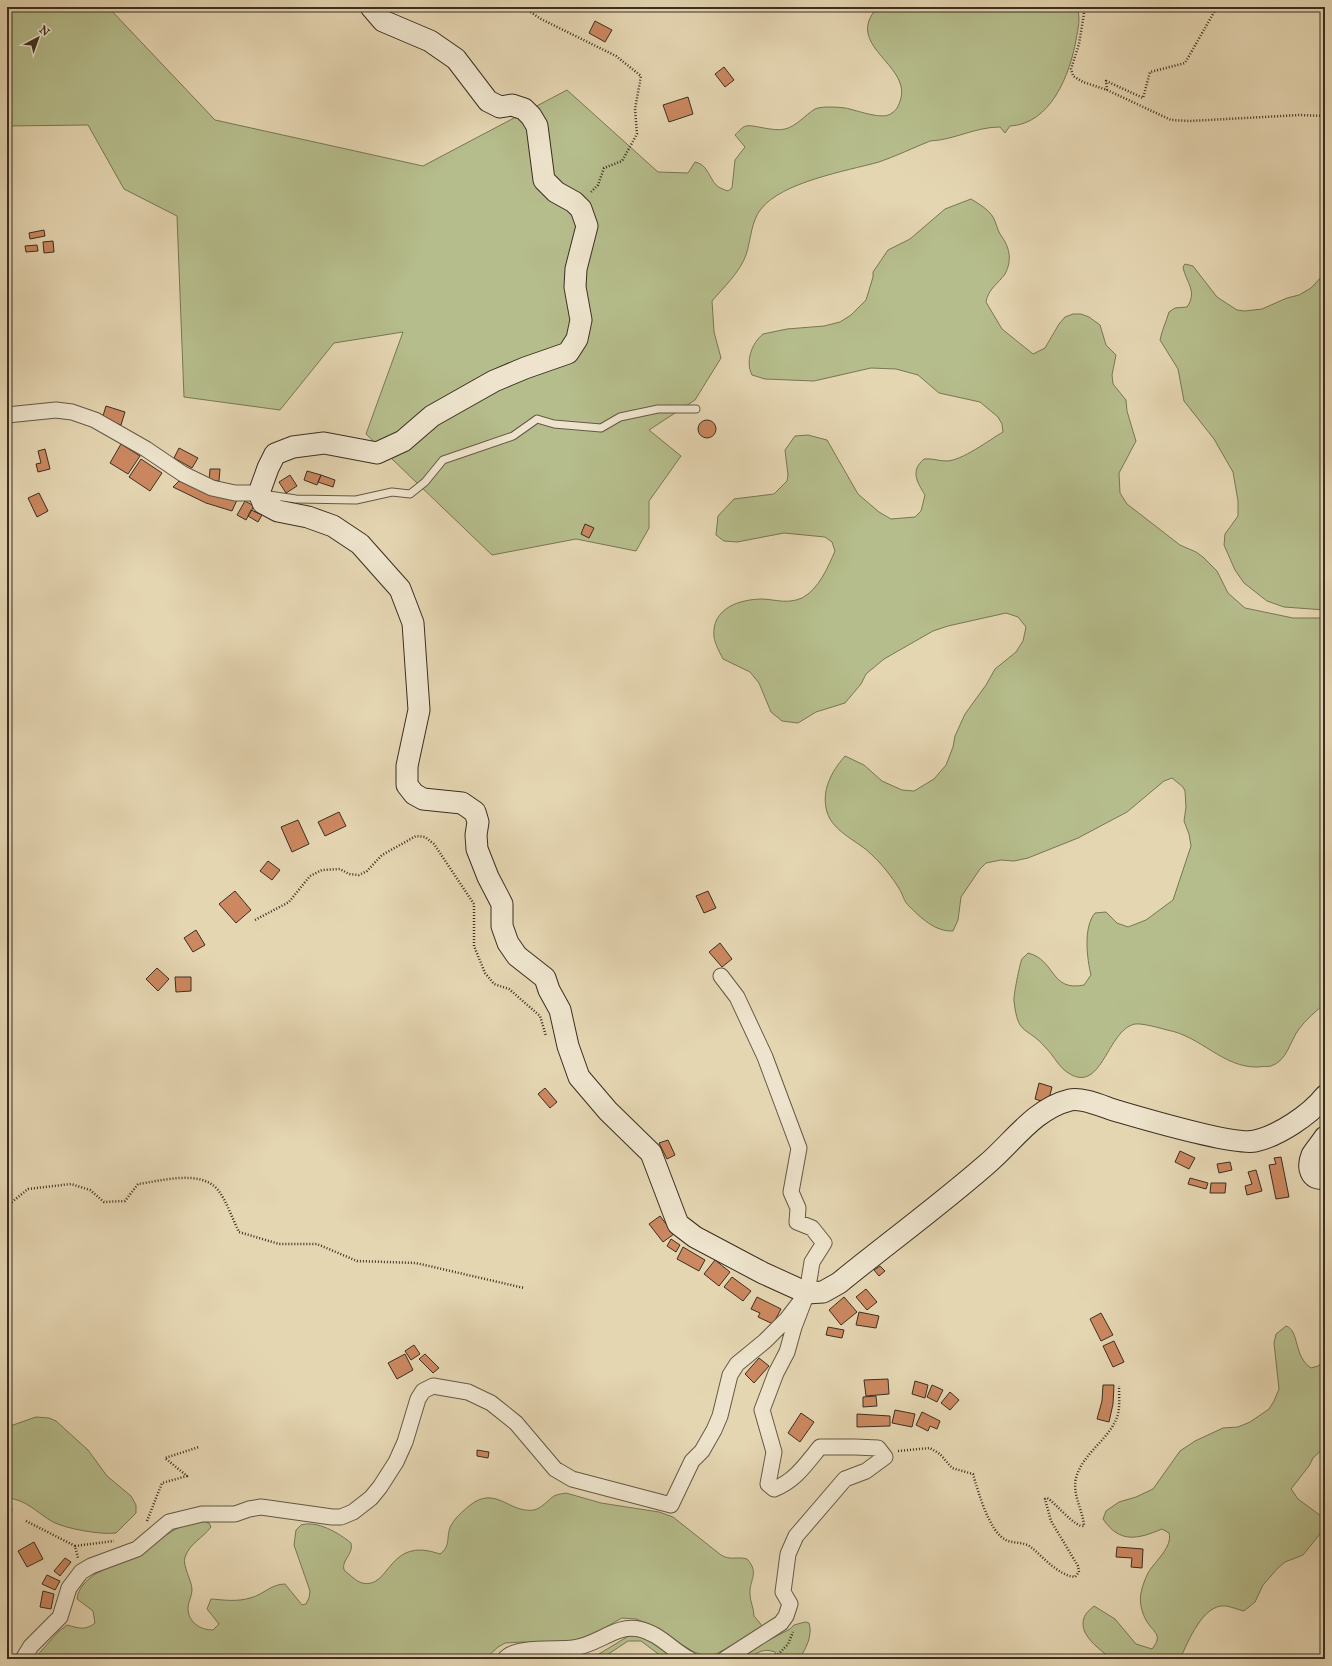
<svg xmlns="http://www.w3.org/2000/svg" width="1332" height="1666" font-family="'IM FELL Great Primer',serif">
<rect width="100%" height="100%" fill="#e5d6b2"/>
<filter id="stains"><feTurbulence type="fractalNoise" baseFrequency=".005" numOctaves="4"/><feColorMatrix values="0 0 0 0 .2 0 0 0 0 .09 0 0 0 0 .02 0 0 0 .5 -.17"/></filter>
<radialGradient id="worn" r=".72"><stop offset=".6" stop-color="#630" stop-opacity="0"/><stop offset="1" stop-color="#630" stop-opacity=".3"/></radialGradient>
<path fill="#b6bd8c" stroke="#787656" d="M7 7H108L215 120 423 166 567 90 658 172 688 173 695 162C707 164 709 177 716 185 719 188 725 190 728 191L732 188 735 160 745 147 735 135C738 132 742 127 746 126 752 124 773 132 785 129 797 126 805 115 815 109 821 106 838 107 845 108 857 110 883 121 892 113 898 109 899 104 901 98 909 64 844 45 877 8L1077 7C1081 19 1078 28 1076 40 1070 74 1051 124 1010 126L1005 133 1000 127C975 127 954 140 930 141 913 148 896 156 879 162 846 171 782 182 761 209 751 221 751 240 746 255 740 272 723 288 712 301L714 332 721 358 695 400 649 430 681 456 649 501V528L636 551 576 539 492 555 366 434 403 332 334 343 280 410 184 397 177 216 124 189 88 125 7 126Z
M971 199C979 204 988 209 993 217 996 222 997 229 1000 234 1009 246 1013 259 1005 274 998 284 988 289 986 302L1002 329 1033 354 1045 348 1059 324 1065 317 1073 314H1081L1089 317 1100 325 1106 345 1116 355 1112 375 1113 384 1126 400 1127 411 1135 438 1136 441 1119 473 1120 493 1127 504 1180 545 1196 552 1203 557 1217 571 1228 593 1245 608 1293 618H1325V1003C1317 1011 1306 1019 1299 1029 1290 1041 1287 1061 1271 1066 1267 1067 1262 1066 1258 1067 1223 1068 1201 1036 1167 1030 1160 1028 1142 1023 1135 1024 1108 1029 1102 1093 1070 1074 1059 1068 1055 1057 1046 1048 1026 1025 1018 1037 1014 1001 1013 998 1020 962 1022 959 1023 957 1027 955 1028 953 1056 960 1050 992 1084 985L1091 975C1087 959 1083 927 1095 913L1106 912 1117 923 1128 927 1146 920 1173 900 1191 846 1189 834 1184 821 1186 807 1185 791 1183 787 1172 778 1164 781 1127 812 1078 838 1028 858 1014 861 1001 860 986 863 980 869 961 897 958 920 953 931C935 932 920 917 909 906 904 902 903 895 900 890 892 877 882 864 871 854 858 841 833 832 827 812 821 791 831 772 845 756L864 765 882 781 902 790 914 791 934 779 946 765 953 747 955 736 965 714 986 685 995 669 1016 652 1023 641 1026 627 1018 617 1006 613 948 626 933 631 884 659 866 674 861 684 845 703 816 712 798 723 782 721 771 712 759 683 750 672 723 659C720 653 715 644 714 637 711 608 740 599 763 599 777 600 788 604 802 598 819 589 828 567 835 551L832 542 825 537 784 533 737 542 724 541 716 535 718 516 734 499 774 494 787 481 788 475 785 450 795 436 808 435 827 440 858 494 879 512 891 519 915 517 921 511 925 495C917 482 910 471 924 459 932 458 938 461 946 461 962 461 989 440 1003 432L1002 424 998 417 980 402 939 393 918 375 896 369 871 368 814 381 765 379 752 375C745 361 752 343 763 334L787 329 824 326 840 322 851 315 866 300 873 277V272L888 250 910 239 945 209Z
M1185 264 1193 266 1217 297 1237 310 1245 311 1262 309 1287 298 1299 295 1311 288 1325 273V610L1284 607 1267 601 1244 583 1235 570 1224 545 1225 534 1238 516V501L1233 472 1214 439 1184 401 1178 369 1160 340C1162 330 1166 322 1169 312L1175 308 1187 307C1198 291 1186 283 1183 267Z
M1286 1326C1300 1331 1293 1356 1311 1368L1318 1366 1325 1360V1447L1313 1458 1309 1466 1291 1489 1298 1499 1321 1516 1323 1528 1320 1534 1303 1555 1285 1562 1278 1568 1263 1585 1255 1602 1244 1611C1239 1610 1232 1607 1226 1606 1203 1603 1188 1642 1180 1659H1111C1100 1649 1078 1635 1084 1618 1085 1613 1091 1609 1094 1606L1115 1619 1136 1644 1152 1649C1164 1634 1153 1633 1146 1620 1142 1613 1139 1602 1141 1593 1142 1587 1145 1579 1148 1573 1155 1561 1173 1547 1169 1533L1162 1529C1138 1539 1120 1544 1103 1519L1106 1511 1119 1502 1136 1497 1153 1489 1180 1451 1195 1441 1223 1428 1238 1427 1250 1422 1269 1409 1274 1401 1279 1389 1274 1343 1276 1334Z
M36 1417 49 1418 56 1421 88 1450 107 1476 131 1496 136 1505V1513L116 1533C101 1535 67 1529 53 1522 37 1513 26 1499 7 1498V1425H13Z
M566 1493 601 1503 659 1512 673 1517 721 1555C731 1561 737 1556 747 1559 760 1573 749 1580 750 1594 750 1602 754 1608 754 1616L764 1628 716 1654 708 1657 694 1652 646 1623 636 1619 622 1618 584 1639 555 1644 522 1642 505 1643 498 1647 485 1659H34L58 1632 67 1625C79 1628 85 1631 95 1623L93 1611 77 1599C78 1588 86 1581 95 1574 111 1566 129 1558 145 1549 163 1539 187 1515 209 1523L211 1527C203 1538 190 1543 185 1557 182 1566 192 1580 192 1590 192 1596 188 1602 188 1608 188 1622 200 1630 213 1630L219 1624 207 1609 211 1599C224 1600 237 1602 250 1598 263 1595 271 1584 285 1584L302 1605 306 1604 309 1598 310 1591 294 1545 296 1530 301 1525C317 1520 339 1533 351 1543 354 1554 341 1560 344 1570 350 1575 356 1581 362 1583 391 1590 387 1535 440 1554 452 1546 445 1534 452 1524 455 1518 463 1511 469 1506 496 1484 509 1514 534 1510 542 1508 548 1500 554 1496 558 1494 562 1494 566 1493Z
M805 1622 809 1623C813 1635 806 1649 799 1659H772L776 1655 775 1652C758 1646 755 1659 741 1659L756 1647 790 1629 794 1625Z
M632 1634 647 1636 677 1659H665L641 1641H628L601 1659H587L594 1657Z"/>
<path fill="#cc8860" stroke="#3a2f21" d="M595 21 612 30 605 42 589 33Z
M724 67 734 80 725 87 715 74Z
M688 97 693 114 669 122 663 105Z
M44 230 45 236 30 239 29 233Z
M53 241 54 252 44 253 43 242Z
M37 245 38 251 26 252 25 246Z
M106 406 125 412 121 425 102 419Z
M698 429a9 9 0 1 1 18 0a9 9 0 1 1-18 0Z
M121 444 140 456 128 474 110 463Z
M179 448 198 458 192 468 174 458Z
M45 449 50 469 38 472 36 464 41 463 38 451Z
M141 459 162 473 150 491 129 477Z
M210 469H220L219 481H209Z
M307 471 321 475 317 485 304 480Z
M290 475 297 486 286 493 279 482Z
M321 475 335 480 333 487 318 482Z
M179 481 208 493 237 500 232 511 206 503 173 487Z
M39 493 48 511 37 517 28 498Z
M245 501 254 506 246 520 237 515Z
M251 510 262 515 258 522 248 516Z
M585 524 594 528 589 538 581 534Z
M339 812 346 826 325 836 318 822Z
M298 820 309 844 292 852 281 827Z
M268 861 280 870 272 880 260 871Z
M235 891 251 910 236 923 219 904Z
M708 891 716 908 704 913 696 896Z
M196 930 205 945 193 952 184 938Z
M720 943 732 959 722 967 709 952Z
M157 968 169 979 158 991 146 979Z
M175 977H191V991L176 992Z
M1039 1083 1052 1087 1048 1103 1035 1099Z
M545 1088 557 1102 550 1108 538 1094Z
M668 1140 675 1155 667 1159 659 1143Z
M1180 1151 1195 1158 1189 1169 1175 1162Z
M1281 1157 1289 1197 1276 1199 1269 1165 1276 1164 1274 1158Z
M1230 1162 1232 1170 1219 1173 1217 1164Z
M1256 1170 1262 1191 1247 1195 1245 1186 1252 1184 1248 1172Z
M1190 1178 1208 1183 1206 1189 1188 1184Z
M1211 1183H1226L1225 1193H1210Z
M660 1216 674 1234 663 1242 649 1224Z
M671 1239 680 1245 676 1252 667 1246Z
M683 1247 705 1260 699 1271 677 1259Z
M715 1260 730 1272 719 1286 704 1274Z
M880 1266 885 1271 879 1276 874 1270Z
M732 1277 751 1291 743 1301 724 1287Z
M866 1289 877 1302 867 1310 856 1297Z
M757 1297 781 1309 773 1324 758 1317 760 1313 751 1309Z
M844 1297 857 1312 841 1325 829 1310Z
M859 1312 879 1316 876 1328 856 1325Z
M1101 1313 1113 1335 1101 1341 1090 1319Z
M828 1327 844 1330 842 1338 826 1335Z
M1114 1341 1124 1362 1113 1367 1103 1346Z
M414 1345 420 1354 411 1360 405 1351Z
M405 1354 413 1370 397 1379 388 1363Z
M425 1354 439 1368 433 1373 419 1359Z
M759 1358 769 1366 754 1383 745 1374Z
M888 1379 889 1394 866 1396 864 1380Z
M915 1381 928 1385 925 1398 912 1394Z
M932 1385 943 1390 937 1402 927 1397Z
M1103 1385H1114L1113 1404 1109 1422 1097 1419 1102 1401Z
M950 1392 959 1400 950 1410 941 1403Z
M876 1396 877 1406 863 1407V1397Z
M895 1410 915 1414 912 1427 892 1423Z
M922 1412 940 1421 937 1429 930 1426 928 1431 916 1425Z
M801 1413 814 1422 800 1442 788 1433Z
M857 1414 890 1416V1426L857 1427Z
M477 1450 489 1452 488 1458 477 1456Z
M7 1509H12L11 1516H7Z
M34 1542 43 1559 27 1567 18 1551Z
M1117 1547 1143 1549 1142 1568 1131 1567 1132 1558 1116 1557Z
M65 1558 71 1562 60 1576 54 1571Z
M47 1575 60 1581 55 1590 42 1584Z
M43 1591 54 1594 51 1609 40 1607Z"/>
<g fill="none" stroke-linecap="round" stroke-linejoin="round">
<defs>
<path id="service" d="M262 494 296 499 356 500 392 492 410 494 425 482 443 460 513 436 537 419 554 424 601 428 620 417 658 409H696"/>
<path id="minor" d="M7 415 56 410 72 412 95 420 146 449 183 474 212 488 235 493H259
M721 976 737 997 765 1057 799 1148 791 1192 798 1208 797 1222 812 1228 824 1243 812 1262 807 1293 794 1327 787 1352 776 1373 762 1410 774 1452 768 1484 774 1489C795 1481 806 1464 820 1447H855L878 1448 885 1457 866 1471 845 1479 796 1536 788 1554 783 1592 790 1604 786 1616 781 1623 725 1659
M23 1659 31 1646 60 1617 69 1588 81 1572 91 1566 137 1549 169 1522 202 1514H235L249 1509 261 1507 332 1517H341L353 1512 371 1498 380 1487 396 1462 405 1442 418 1399 423 1391 433 1386 468 1392 491 1403 516 1423 555 1469 572 1479 671 1505 692 1461 702 1451 714 1430 720 1416 730 1375 737 1364 765 1341 787 1319 807 1293
M505 1659C513 1646 557 1650 573 1648 598 1645 616 1624 639 1629 659 1633 672 1650 689 1659"/>
<path id="secondary" d="M371 7 383 21 430 41 456 59 488 101 500 107 512 105 524 109 531 116 537 126 544 180 556 192 574 202 581 209 587 226 576 269 575 287 581 320 577 339 568 353 525 368 494 381 432 416 403 441 377 453 324 443 293 447 275 454 268 468 259 493 263 503 278 511 308 517 333 526 360 544 400 589 413 623 419 710 407 766V785L414 794 423 799 462 803 475 812 478 822 476 835 477 849 488 877 502 904V926L508 943 517 956 545 978 549 990 560 1010 568 1046 579 1077 608 1111 651 1153 678 1224 695 1237 763 1273 807 1293 823 1292 839 1283C888 1243 939 1206 987 1164 1014 1141 1034 1109 1070 1100 1082 1097 1104 1107 1117 1111 1141 1118 1235 1146 1255 1141 1278 1136 1310 1115 1325 1096
M1325 1137C1321 1143 1316 1149 1312 1155 1307 1167 1310 1181 1325 1178"/>
</defs>
<use href="#service" stroke="#655945" stroke-width="9"/>
<use href="#minor" stroke="#655945" stroke-width="17"/>
<use href="#secondary" stroke="#3a2f21" stroke-width="23"/>
<path stroke="#3a2f21" stroke-width="2.5" stroke-dasharray="1 2" stroke-linecap="butt" d="M523 7 541 19 616 56 641 76 635 109 637 134 622 161 604 168 598 185 590 193
M1085 7 1079 44 1071 69 1073 76 1083 82 1107 90 1171 120 1190 121 1300 115 1325 116
M1107 90 1106 81 1143 98 1150 72 1185 63 1217 7
M255 920 289 902 310 876 322 870 340 869 349 874 359 875 367 871 382 855 416 836 425 837 434 844 474 904V946L485 973 494 984 509 989 540 1016 546 1036
M7 1206 28 1189 71 1184 90 1190 104 1202 125 1201 138 1184C161 1181 201 1169 218 1190 226 1200 233 1220 239 1232L279 1244H317L357 1261 416 1263 524 1288
M898 1451 930 1448 940 1454 952 1468 973 1474C978 1491 989 1532 1006 1540 1014 1544 1024 1541 1032 1548 1044 1558 1058 1575 1075 1577L1079 1572 1078 1566 1051 1521 1045 1499 1047 1498C1056 1503 1075 1528 1084 1526 1083 1510 1072 1495 1076 1478 1083 1452 1111 1439 1118 1414 1120 1405 1119 1395 1119 1386
M26 1521 75 1546 78 1558
M147 1521 162 1483 187 1476 165 1458 199 1447
M75 1546 114 1541
M774 1659 788 1644 793 1632"/>
<use href="#service" stroke="#eee4cd" stroke-width="7"/>
<use href="#minor" stroke="#eee4cd" stroke-width="15"/>
<use href="#secondary" stroke="#eee4cd" stroke-width="21"/>
</g>
<rect width="1332" height="1666" fill="none" stroke="#e5d6b2" stroke-width="24"/>
<rect x="8" y="8" width="1316" height="1650" fill="none" stroke="#3a2f21" stroke-width="2"/>
<rect x="12" y="12" width="1308" height="1642" fill="none" stroke="#3a2f21"/>
<g transform="translate(38 38) rotate(41)" stroke="#eee4cd" stroke-width="3" paint-order="stroke">
<path d="M0-3L7 15L0 10L-7 15Z" fill="#3a2f21"/>
<text y="-6" font-size="11" font-weight="bold" text-anchor="middle" fill="#3a2f21">N</text>
</g>
<rect width="100%" height="100%" filter="url(#stains)"/>
<rect width="100%" height="100%" fill="url(#worn)"/>
</svg>
